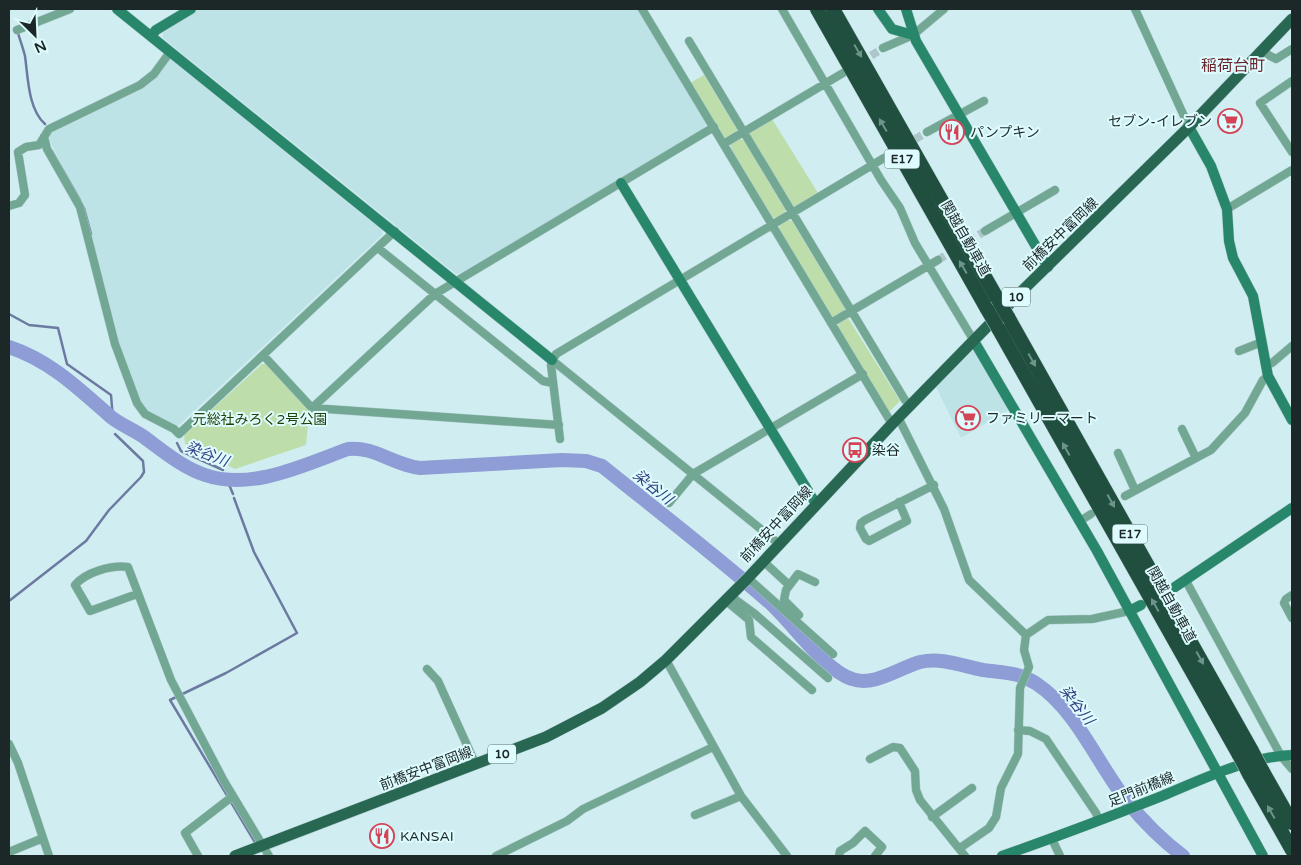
<svg xmlns="http://www.w3.org/2000/svg" width="1301" height="865" font-family="'Varela Round','Noto Sans JP',sans-serif">
<rect width="100%" height="100%" fill="#d0eef1"/>
<path fill="#bde3e7" d="M200 9H638L706 123 704 129 462 273 456 274 163 38V31Z
M169 58 382 230V235L177 427 152 415 143 407 117 339 86 212 47 136 52 131 135 92 156 78Z
M974 349 1010 409 961 438 936 387Z"/>
<path fill="#bddeaa" d="M704 75 737 129 736 134 728 138 724 137 690 83Z
M772 119 818 193 794 207 791 206 749 137 750 133Z
M740 139 744 140 785 209V213L776 219 772 217 731 148V144Z
M787 220 792 221 845 308 843 312 835 317 831 316 779 229 780 225Z
M848 318 900 401 889 412 838 327 839 323Z
M262 364H267L307 408 309 413 306 445 235 469 185 444 184 435Z"/>
<g fill="none" stroke-linecap="round" stroke-linejoin="round">
<path stroke="#6c7aa1" stroke-width="2.5" d="M18 33C20 40 23 48 25 56 28 77 28 109 45 124
M52 151 80 200
M84 208 91 234
M9 314 29 325 58 328 67 364 111 395 113 419
M177 443 181 451 223 470
M225 475 233 494
M234 498 254 552 297 633 226 673 170 700 256 844
M9 601 86 541 109 510 141 477 144 472 143 461 115 434"/>
<path stroke="#8e9dd5" stroke-width="14" d="M9 347C51 361 79 389 111 417 121 425 134 430 144 437 163 451 182 467 205 475 252 491 304 465 348 449 374 446 393 465 420 468L562 460 586 461 602 466C658 511 715 555 769 602 792 622 824 670 852 679 874 687 899 668 920 662 942 657 962 666 983 670 1004 673 1019 672 1037 684 1077 711 1097 763 1126 800 1142 820 1163 841 1183 856"/>
<path stroke="#acc6c9" stroke-width="8" stroke-dasharray="8 4" stroke-linecap="butt" d="M861 62 883 48
M884 158 927 132
M938 260 985 231"/>
<defs>
<path id="street" d="M642 9 892 424
M782 9 881 180 900 208 915 243 974 341
M1135 9 1189 127
M17 30 70 9
M689 41 905 400 911 406
M883 48 913 35 944 9
M1261 51 1276 59 1292 49
M1292 81 1260 103 1292 152
M927 132 984 101
M44 137 47 149 80 207 115 344 137 403 145 414 174 429 179 434 395 231
M725 143 843 73
M9 206 19 203 25 195 18 152 26 147 39 145 49 129 140 85 154 74 170 52
M1227 209 1292 170
M985 231 1055 190
M378 248 543 381 553 383
M831 323 938 260
M1239 351 1262 342
M263 355 312 408 559 425
M552 360 778 543
M1266 364 1272 363 1292 346
M312 408 435 294 714 127
M898 417 944 509 969 580 1026 635
M1182 429 1196 458
M560 439 551 365 556 354 884 158
M1118 453 1135 490
M1125 496 1211 450 1245 413 1263 380 1268 376
M899 502 907 521 869 541 866 539 860 528 861 523 865 520 934 485
M669 503 693 474 863 374
M1080 521 1091 514
M763 561 789 585
M748 578 833 654
M1186 581 1281 756 1292 769
M137 594 90 611 75 585C86 572 111 565 128 567L171 680 224 781 269 856
M729 595 755 614 828 678
M1292 595 1286 599 1284 603 1292 618
M725 600 749 620 751 637 812 690
M799 615 784 600 786 590 798 574 815 582
M666 660 741 796 787 856
M427 669 438 681 476 765
M1018 730 1030 731 1046 739 1096 813 1099 821
M9 744 18 763 49 856
M870 759 893 747 900 748 915 771 916 790 920 800 965 856
M695 815 741 796
M932 817 972 788
M1052 839 1060 856
M960 848 989 828 996 817 1001 788 1018 754 1020 688 1029 667 1024 650 1026 635 1048 620 1092 619 1129 611
M9 852 43 838
M198 856 185 833 233 796
M496 856 567 821 583 809 713 747
M839 856 840 851 853 843 865 831 882 847 875 856"/>
<path id="secondary" d="M117 9 552 360
M878 9 892 29 913 35
M906 9 916 41 1048 267
M151 36 156 30 191 9
M1189 127 1211 166 1227 209 1229 241 1233 258 1253 296 1268 376 1292 420
M621 183 816 504
M974 341 1097 551 1263 856
M1175 587 1292 508
M1129 611 1141 605
M1002 856C1056 837 1109 817 1162 796 1203 779 1247 757 1292 755"/>
<path id="primary" d="M235 856 546 737 602 708 640 682 666 660 746 580 892 424 1025 288 1189 127 1292 19"/>
<path id="highway" d="M817 9 987 309
M833 9 997 298
M1008 317 1252 751
M998 328 1239 755
M1262 770 1292 823
M1249 774 1292 850"/>
</defs>
<use href="#street" stroke="#b0cacd" stroke-width="9"/>
<use href="#secondary" stroke="#b0cacd" stroke-width="11"/>
<use href="#primary" stroke="#b0cacd" stroke-width="12"/>
<use href="#highway" stroke="#b0cacd" stroke-width="15"/>
<use href="#street" stroke="#71a793" stroke-width="8"/>
<use href="#secondary" stroke="#28876b" stroke-width="10"/>
<use href="#primary" stroke="#286853" stroke-width="11"/>
<use href="#highway" stroke="#204f3f" stroke-width="14"/>
<defs>
<path id="highway-bridge" d="M997 298 1008 317
M987 309 998 328
M1252 751 1262 770
M1239 755 1249 774"/>
</defs>
<use href="#highway-bridge" stroke="#b0cacd" stroke-width="15" stroke-linecap="butt"/>
<use href="#highway-bridge" stroke="#204f3f" stroke-width="14"/>
</g>
<defs><path id="oneway-solid" d="M-6-.8H1V-3.2L6.5 0L1 3.2V.8H-6Z" transform="scale(1.25)"/></defs>
<g fill="#6c948b">
<use href="#oneway-solid" transform="translate(858 51) rotate(60)"/>
<use href="#oneway-solid" transform="translate(883 125) rotate(-120)"/>
<use href="#oneway-solid" transform="translate(963 267) rotate(-120)"/>
<use href="#oneway-solid" transform="translate(1032 360) rotate(61)"/>
<use href="#oneway-solid" transform="translate(1066 449) rotate(-119)"/>
<use href="#oneway-solid" transform="translate(1111 501) rotate(61)"/>
<use href="#oneway-solid" transform="translate(1155 605) rotate(-119)"/>
<use href="#oneway-solid" transform="translate(1200 658) rotate(61)"/>
<use href="#oneway-solid" transform="translate(1271 812) rotate(-119)"/>
</g>
<defs>
<symbol id="supermarket-ring" viewBox="-11 -11 22 22"><circle r="9.5" fill="#defcfe" stroke="#d44456" stroke-width="1.5"/><path d="M-6-5.5h2.5l.6 2H6L4.5 2H-2.5L-4.4-4H-6ZM-1.5 3.2a1.3 1.3 0 1 0 .1 0ZM3 3.2a1.3 1.3 0 1 0 .1 0Z" fill="#d44456"/></symbol>
<symbol id="restaurant-ring" viewBox="-11 -11 22 22"><circle r="9.5" fill="#defcfe" stroke="#d44456" stroke-width="1.5"/><path d="M-5-6h1v4h1v-4h1v4h1v-4h1v5L-1.5 .5V6h-2V.5L-5-1ZM5-6V6H3V1.5H1.5Q1.5-4 5-6Z" fill="#d44456"/></symbol>
<symbol id="bus-ring" viewBox="-11 -11 22 22"><circle r="9.5" fill="#defcfe" stroke="#d44456" stroke-width="1.5"/><path d="M-5-6H5V4H4V6H2V4H-2V6H-4V4H-5ZM-3.5-4V0h7V-4ZM-3.5 1.2v1.5H-2V1.2ZM2 1.2v1.5H3.5V1.2Z" fill="#d44456"/></symbol>
</defs>
<g fill-rule="evenodd">
<use href="#supermarket-ring" x="1216" y="107" width="28" height="28"/>
<use href="#restaurant-ring" x="938" y="118" width="28" height="28"/>
<use href="#supermarket-ring" x="954" y="404" width="28" height="28"/>
<use href="#bus-ring" x="841" y="436" width="28" height="28"/>
<use href="#restaurant-ring" x="368" y="822" width="28" height="28"/>
</g>
<g text-anchor="middle" stroke-width="4" stroke-linejoin="round" paint-order="stroke">
<g fill="#defcfe" stroke="#566768" stroke-width="1">
<rect x="884.5" y="149.5" width="35" height="19" rx="4"/>
<rect x="1002" y="287.5" width="28" height="19" rx="4"/>
<rect x="1112.5" y="524.5" width="35" height="19" rx="4"/>
<rect x="488" y="744.5" width="28" height="19" rx="4"/>
</g>
<g font-size="12" font-weight="bold" fill="#1c2728">
<text x="902" y="163">E17</text>
<text x="1016" y="301">10</text>
<text x="1130" y="538">E17</text>
<text x="502" y="758">10</text>
</g>
<g font-size="14" fill="#1c2728" stroke="#defcfe" text-anchor="start">
<text x="1212" y="126" text-anchor="end">セブン-イレブン</text>
<text x="970" y="137">パンプキン</text>
<text x="986" y="423">ファミリーマート</text>
<text x="872" y="455">染谷</text>
<text x="400" y="841">KANSAI</text>
</g>
<g font-size="14" fill="#1c2728" stroke="#defcfe">
<text transform="translate(1060 234) rotate(-44)" y="5">前橋安中富岡線</text>
<text transform="translate(966 238) rotate(60)" y="5">関越自動車道</text>
<text transform="translate(776 524) rotate(-47)" y="5">前橋安中富岡線</text>
<text transform="translate(1172 604) rotate(61)" y="5">関越自動車道</text>
<text transform="translate(426 768) rotate(-21)" y="5">前橋安中富岡線</text>
<text transform="translate(1141 789) rotate(-22)" y="5">足門前橋線</text>
</g>
<g font-size="14" fill="#214004" stroke="#defcfe">
<text x="260" y="424">元総社みろく2号公園</text>
</g>
<g font-size="15" font-style="italic" fill="#303b7f" stroke="#defcfe">
<text transform="translate(207 454) rotate(21)" y="5">染谷川</text>
<text transform="translate(653 487) rotate(39)" y="5">染谷川</text>
<text transform="translate(1077 705) rotate(52)" y="5">染谷川</text>
</g>
<g font-size="16" fill="#6a242b" stroke="#defcfe">
<text x="1233" y="71">稲荷台町</text>
</g>
</g>
<rect width="1301" height="865" fill="none" stroke="#1c2728" stroke-width="20"/>
<g transform="translate(35 35) rotate(156)" stroke="#defcfe" stroke-width="4" paint-order="stroke">
<path d="M0-4L9 19L0 12L-9 19Z" fill="#1c2728"/>
<text y="-8" font-size="14" font-weight="bold" text-anchor="middle" fill="#1c2728">N</text>
</g>
</svg>
